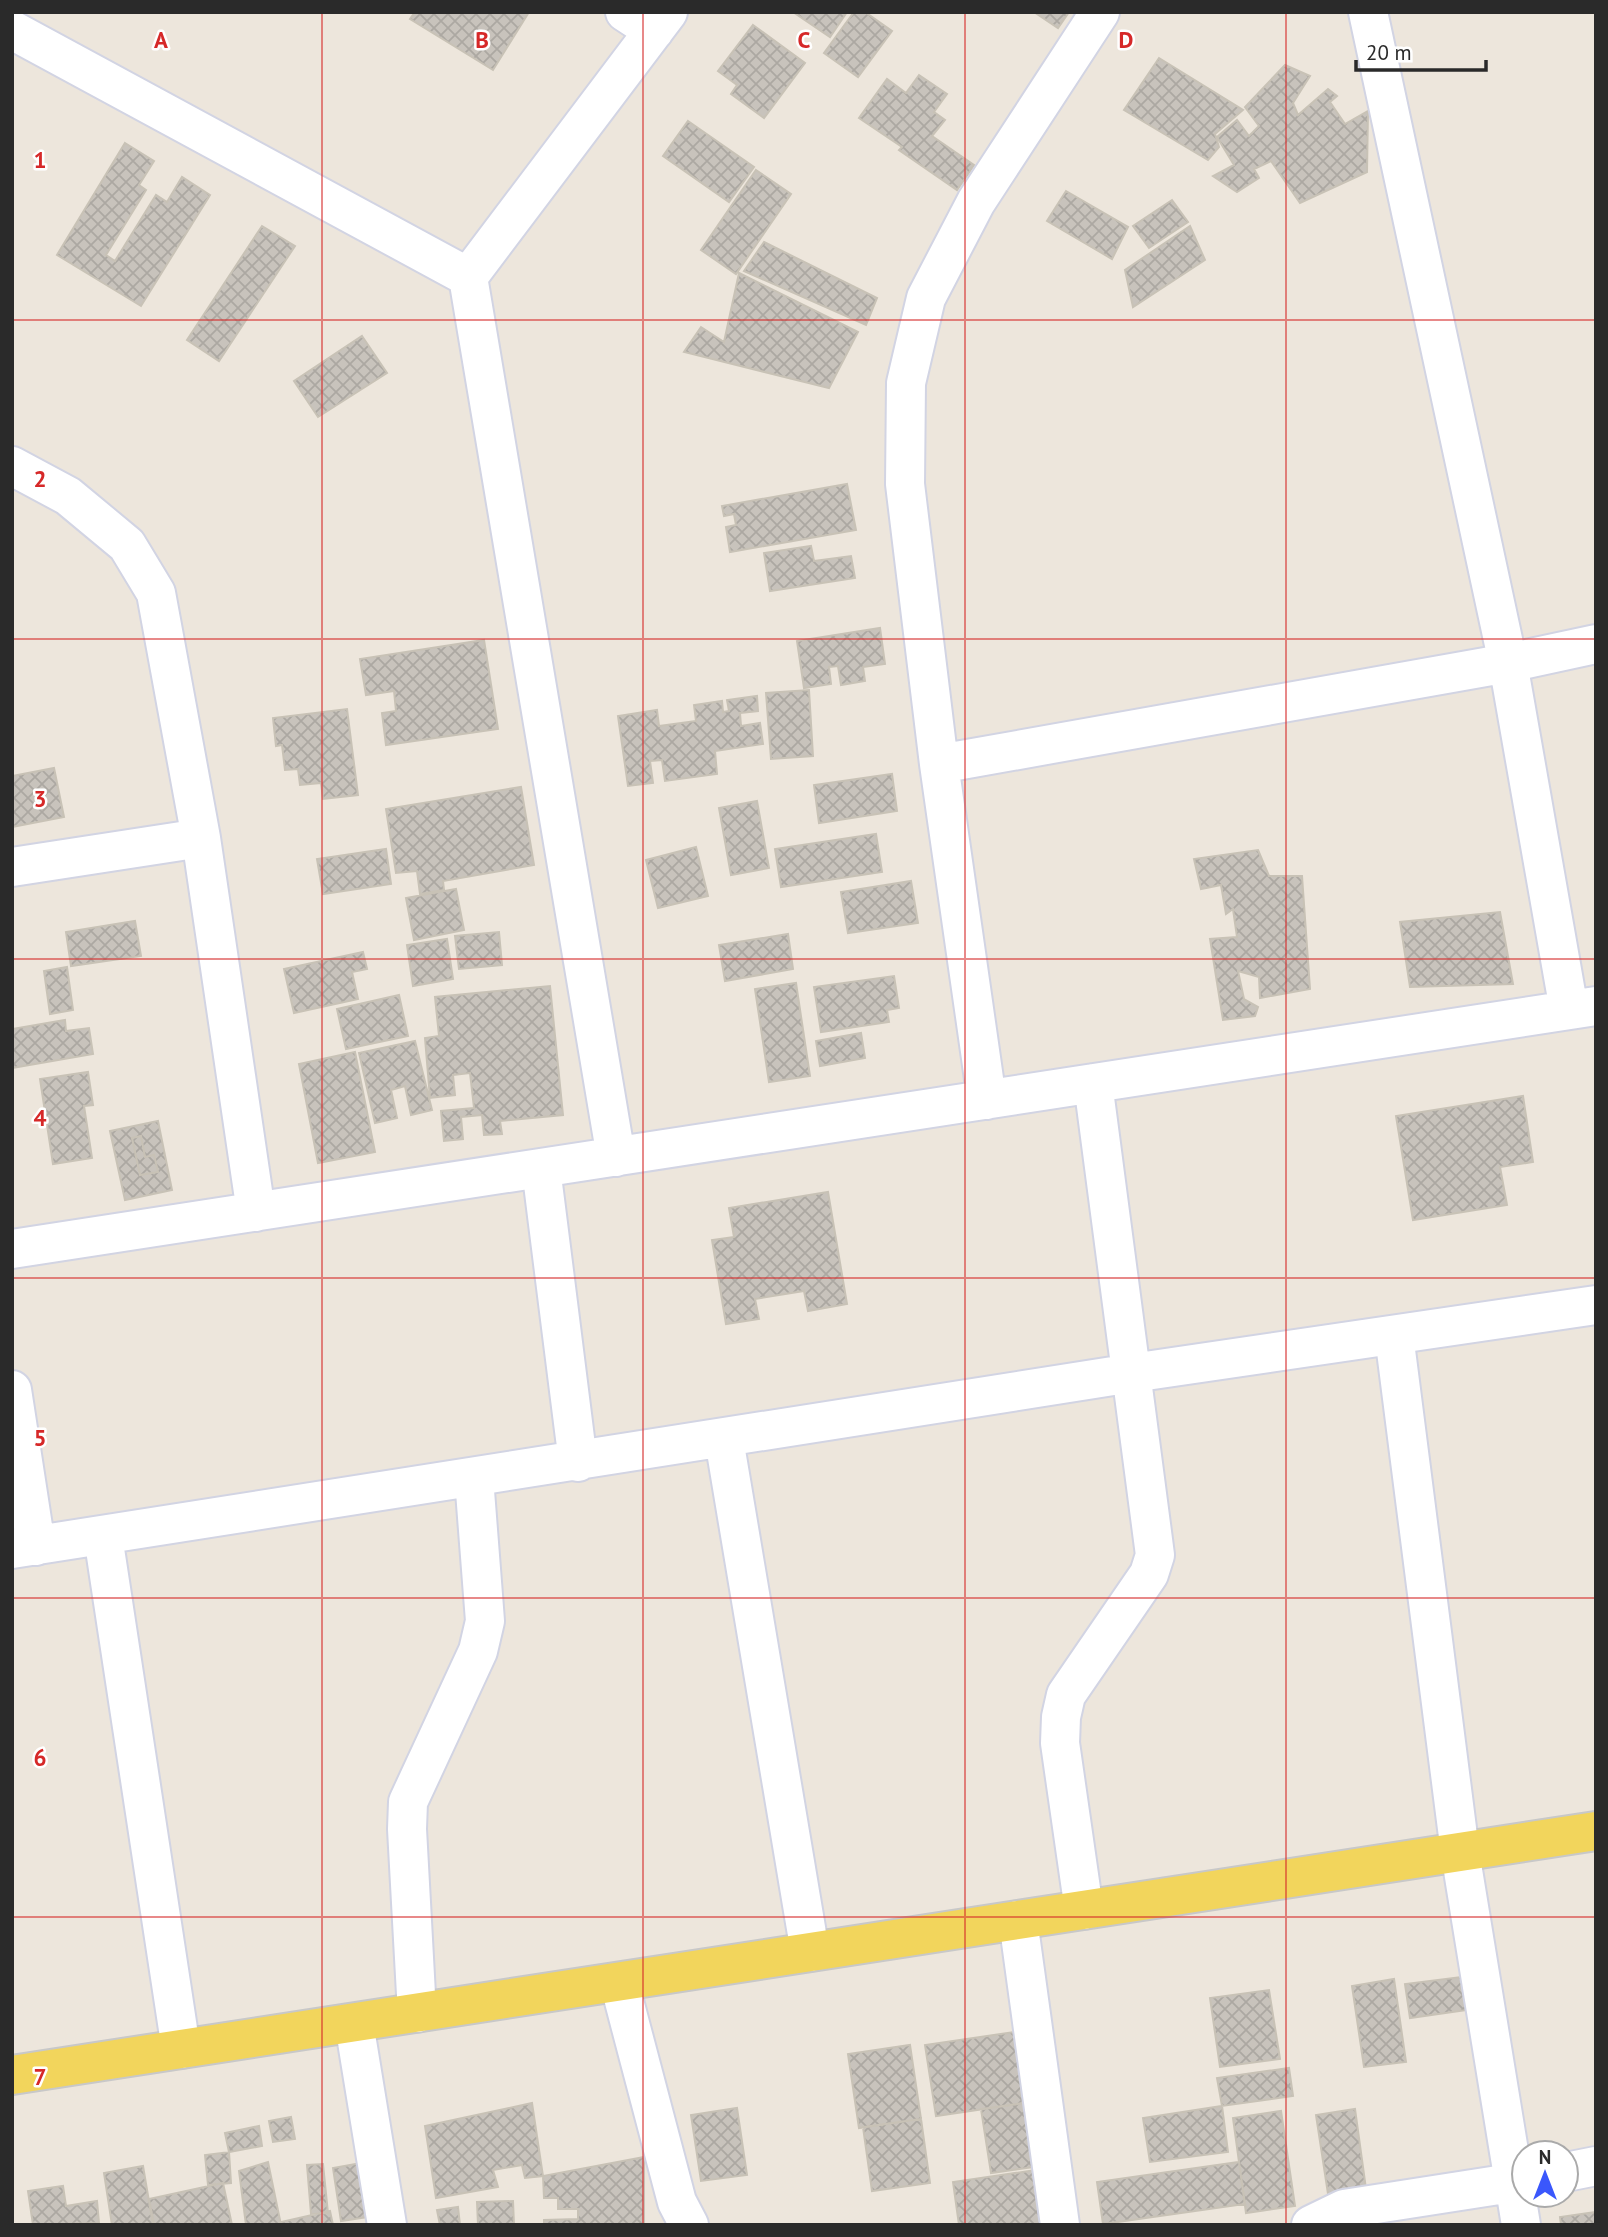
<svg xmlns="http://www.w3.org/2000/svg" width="1608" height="2237" font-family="'PT Sans',sans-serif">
<defs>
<pattern id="building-cross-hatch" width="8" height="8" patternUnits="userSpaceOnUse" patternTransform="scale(1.75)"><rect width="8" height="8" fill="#c8c3bc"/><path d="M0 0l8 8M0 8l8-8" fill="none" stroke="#aca8a2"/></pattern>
</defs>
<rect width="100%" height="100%" fill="#ede6dc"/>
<path fill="url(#building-cross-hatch)" stroke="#c8c2b6" stroke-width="2" fill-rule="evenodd" d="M415 12H529L493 70 410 19Z
M793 12H847L830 37Z
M854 12H865L892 31 858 77 824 53Z
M1034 12H1069L1058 28Z
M753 25 805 63 764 118 731 94 737 85 718 71Z
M1159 58 1243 110 1215 134 1219 147 1208 160 1124 110Z
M1285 65 1310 76 1293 103 1298 115 1328 89 1337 96 1330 102 1345 124 1368 111 1367 172 1300 203 1271 161 1254 169 1259 178 1237 192 1213 176 1234 165 1217 137 1237 120 1249 136 1259 126 1245 107Z
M919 75 947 94 934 112 945 120 932 136 974 165 957 190 899 150 902 147 859 118 887 79 906 93Z
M688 121 754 167 729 202 663 156Z
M125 143 154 161 139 185 146 190 106 255 115 261 156 195 167 202 182 177 210 195 141 306 57 255Z
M756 170 791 194 736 274 701 250Z
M1066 191 1128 227 1112 259 1047 221Z
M1172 200 1188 222 1149 248 1133 226Z
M262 226 295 246 219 361 187 340Z
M1190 226 1205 260 1133 307 1125 270Z
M764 242 877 298 866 325 744 271Z
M739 273 858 332 829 388 684 352 701 327 724 342Z
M362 336 387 373 318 417 294 381Z
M847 484 856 530 730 552 726 527 736 525 734 514 724 516 722 506Z
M811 546 814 561 851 556 855 578 770 591 764 553Z
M880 628 885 664 863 667 865 681 841 685 838 666 829 667 831 684 804 688 797 641Z
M484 640 498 729 386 745 382 713 396 711 394 691 366 695 360 659Z
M809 690 813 756 771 759 766 693Z
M757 696 758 711 740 713 741 726 760 723 763 744 715 751 717 774 665 781 662 760 650 761 653 783 628 786 618 716 657 710 659 726 696 721 694 705 722 701 723 712 729 711 727 700Z
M347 709 358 795 323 799 321 783 300 785 298 769 285 770 282 745 276 746 273 718Z
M54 768 64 817 12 827V776Z
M892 774 897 811 819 823 814 785Z
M521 787 534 865 443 881 444 890 420 894 417 871 396 873 386 809Z
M757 801 769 868 731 875 719 808Z
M876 834 882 872 781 887 775 849Z
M696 847 708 896 658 908 646 860Z
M386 849 391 884 323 894 317 859Z
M1258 850 1269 876H1302L1310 989 1260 998 1259 977 1238 971 1244 999 1258 1007 1255 1016 1223 1020 1210 939 1237 937 1233 909 1226 914 1221 885 1201 889 1194 859Z
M911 881 918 923 848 933 841 892Z
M456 889 464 930 414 940 406 898Z
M1500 912 1513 984 1410 987 1400 922Z
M135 921 141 956 71 966 66 932Z
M499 932 502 965 459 969 455 936Z
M788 934 793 969 725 981 719 945Z
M447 939 453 979 413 986 407 945Z
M363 952 367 969 352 972 358 999 294 1013 284 969Z
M67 967 73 1010 50 1014 44 971Z
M894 976 899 1008 887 1010 889 1022 821 1032 814 987Z
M796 983 810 1076 769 1082 755 989Z
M550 986 563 1115 500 1121 502 1134 484 1135 482 1115 461 1117 463 1139 444 1141 441 1111 474 1108 470 1073 453 1075 455 1095 430 1098 425 1038 439 1036 435 997Z
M399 995 408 1036 346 1049 337 1009Z
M65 1020 66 1031 89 1028 93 1054 12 1068V1029Z
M861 1033 865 1058 820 1066 816 1041Z
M415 1041 432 1110 411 1115 405 1086 391 1090 397 1118 375 1123 359 1053Z
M355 1052 375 1152 318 1163 299 1064Z
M88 1072 93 1105 84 1106 92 1158 53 1164 40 1079Z
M1523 1096 1533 1162 1500 1167 1507 1205 1413 1220 1396 1116Z
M158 1121 172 1190 125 1200 110 1131ZM141 1136 145 1157 154 1155 158 1172 140 1175 132 1138Z
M141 1136 145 1157 154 1155 158 1172 140 1175 132 1138Z
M828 1192 847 1304 808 1311 804 1291 755 1299 759 1319 726 1324 712 1240 734 1237 729 1208Z
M1469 1976 1474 2009 1410 2018 1405 1984Z
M1394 1979 1406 2062 1364 2067 1352 1986Z
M1269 1990 1280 2059 1220 2067 1210 1998Z
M1028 2030 1038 2101 936 2116 925 2045Z
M910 2045 921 2119 859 2128 848 2054Z
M1289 2068 1293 2096 1222 2106 1217 2078Z
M1038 2101 1048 2165 991 2173 981 2109Z
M532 2103 543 2176 525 2178 522 2165 493 2170 498 2187 436 2198 425 2126Z
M1222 2106 1228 2152 1150 2162 1143 2118Z
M737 2108 747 2175 701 2181 691 2115Z
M1355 2109 1366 2189 1328 2194 1316 2115Z
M1281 2111 1295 2206 1246 2213 1233 2118Z
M291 2117 295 2139 273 2142 269 2121Z
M921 2119 930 2183 872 2191 863 2127Z
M259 2126 262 2146 229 2152 225 2133Z
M229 2152 231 2183 208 2185 205 2155Z
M644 2157V2225H544V2220L578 2219V2209H558V2198H544L543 2176Z
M268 2162 281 2225H246L239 2171Z
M367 2162 375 2216 341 2221 333 2168Z
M1239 2162 1245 2204 1103 2224 1097 2182Z
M323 2164 328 2213 311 2214 307 2165Z
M143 2166 153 2225H112L104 2173Z
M1043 2169 1051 2225H959L953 2182Z
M223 2183 232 2225H154L149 2199Z
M63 2186 66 2206 97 2201 99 2223 33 2225 28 2191Z
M513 2201 514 2225H478L477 2202Z
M458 2207 460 2225H440L437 2210Z
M330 2211 333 2225H281V2222Z
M1596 2212V2225H1561L1560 2217Z"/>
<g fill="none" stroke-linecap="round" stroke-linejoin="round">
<defs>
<path id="minor" d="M625 12 654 31
M1368 12 1508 663 1569 1010
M12 30 468 277 616 1157
M468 277 668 12
M12 466 68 496 127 545 156 593 201 838 256 1212
M939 764 1508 663 1596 644
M12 867 201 838
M987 1100 939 764 905 484 906 383 926 298 976 202 1100 12
M541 1168 578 1462
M12 1249 1596 1006
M1394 1335 1460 1852 1521 2225
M12 1390 36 1546
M724 1439 810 1952
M103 1536 181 2049
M12 1549 1132 1373 1596 1305
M1084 1910 1060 1743 1061 1717 1066 1695 1149 1574 1155 1555 1093 1083
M1018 1920 1060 2225
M619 1982 677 2202 689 2225
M417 2013 407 1829 408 1802 478 1651 485 1621 474 1478
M354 2023 387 2225
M1566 2172 1596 2166
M1311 2225 1344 2209 1524 2181"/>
<path id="major" d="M12 2075 1596 1831"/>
</defs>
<use href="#minor" stroke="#d2d4e3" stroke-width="42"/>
<use href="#major" stroke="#c8c8c8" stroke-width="42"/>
<use href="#minor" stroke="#fff" stroke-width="38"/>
<use href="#major" stroke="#f2d55c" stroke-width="38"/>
</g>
<path fill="none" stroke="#d62828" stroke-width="2" stroke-opacity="0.55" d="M322 12V2225M643 12V2225M965 12V2225M1286 12V2225M12 320H1596M12 639H1596M12 959H1596M12 1278H1596M12 1598H1596M12 1917H1596"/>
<g font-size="23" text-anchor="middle" font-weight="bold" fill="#d62828" stroke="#fff" stroke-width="5" stroke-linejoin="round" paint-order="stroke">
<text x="161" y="48">A</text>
<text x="482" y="48">B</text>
<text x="804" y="48">C</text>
<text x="1126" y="48">D</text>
<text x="40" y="168">1</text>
<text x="40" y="487">2</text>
<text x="40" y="807">3</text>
<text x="40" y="1126">4</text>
<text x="40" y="1446">5</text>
<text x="40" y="1766">6</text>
<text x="40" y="2085">7</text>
</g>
<rect width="1608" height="2237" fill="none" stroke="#2a2a2a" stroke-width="28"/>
<g transform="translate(1545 2174)"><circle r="33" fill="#ffffff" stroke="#aaaaaa" stroke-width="2"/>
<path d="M0-5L12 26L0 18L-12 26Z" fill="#3a57fc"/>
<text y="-10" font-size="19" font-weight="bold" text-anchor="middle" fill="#2a2a2a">N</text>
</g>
<path d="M1356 60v10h130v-10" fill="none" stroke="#2a2a2a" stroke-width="3.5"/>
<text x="1366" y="60" font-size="21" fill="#2a2a2a" stroke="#ffffff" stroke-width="5" paint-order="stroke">20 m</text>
</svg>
